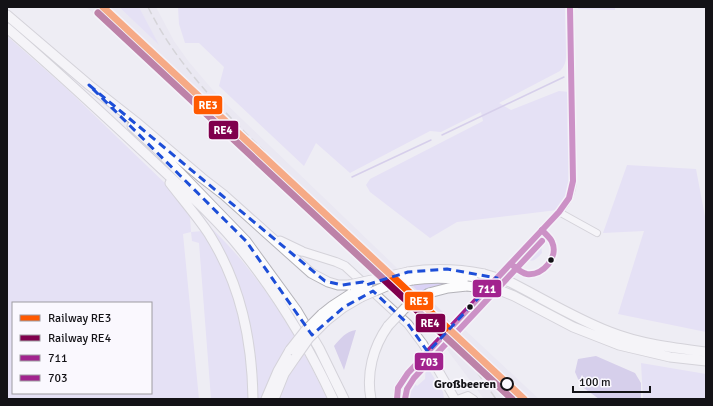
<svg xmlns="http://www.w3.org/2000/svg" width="713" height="406" font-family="Signika,sans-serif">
<rect width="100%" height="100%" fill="#eeedf4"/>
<path fill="#e4e2f0" d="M86 7H119L158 44 139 7H156L174 41 189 62 218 96 447 316 446 318 461 332 464 329 539 399H484L442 343 446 339 440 333 439 334 170 81Z"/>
<path fill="#dad2f5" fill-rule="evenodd" d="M119 7H139L159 45Z
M178 7H565L566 55C566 61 565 66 560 71L499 103 511 110 559 91 569 92 570 187 567 196 557 210 457 222 430 238 370 192 366 185 370 179 483 121 481 112 441 132 430 131 350 173 316 143 304 166 219 86 224 67 199 43H185L179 24Z
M578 7H615V10L578 9Z
M7 36 65 87 170 188 190 217 191 232 203 231C221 261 236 294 244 328 248 349 249 377 251 399H211L199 243 192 241 191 232 183 234 199 399H7ZM13 303H151V393H13Z
M627 165 696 169 706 222V332L618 314 644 231 603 233Z
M199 215C213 230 229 245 243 262 277 303 304 350 327 399H257L249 329Z
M535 243 541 245 542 253C535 260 533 264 524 257L525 253Z
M413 282H465L420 293 411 284Z
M641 363 706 374V399H643Z
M426 365 443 392 444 398 401 399V388L404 382C411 378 413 381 417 386L425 379Z"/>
<path fill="#b9abdf" d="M356 330 344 370 334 346C340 339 346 331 356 330Z
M596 356 635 373 641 383V399H599L581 386 575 372 578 359Z"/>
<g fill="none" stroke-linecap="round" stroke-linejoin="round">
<path stroke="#b9abdf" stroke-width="1.5" d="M442 135 564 77
M352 177 431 140"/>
<defs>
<path id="minor" d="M559 212 597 233
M397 399C396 388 401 382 408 373L559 212C568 202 572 194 573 181L570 7
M457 399 468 395 474 399"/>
<path id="major" d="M301 251 336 262 345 266 408 324 423 344
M433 361 455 399"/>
<path id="highway" d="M7 15 89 85 136 122 202 178 224 195 311 273 328 282 338 285H349
M7 28C56 70 103 114 150 158 180 187 214 215 240 248 277 294 308 345 333 399
M132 126 158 150 246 241 297 311 319 348 344 399
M170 183C183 200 197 216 209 234 241 285 252 340 253 399
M280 241 301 251
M408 272C434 268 458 269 484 274
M412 280C433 277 453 278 474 281
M508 281C542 298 574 318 610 332 640 344 674 348 706 352
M499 290 514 296 573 327 619 345 670 357 706 361
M429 293 448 288 467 286
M322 314 332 306 355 291
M326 321 344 307 361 297
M266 399 278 371 290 350
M274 399 284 374 295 358
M371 399C366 374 373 347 388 326"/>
</defs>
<use href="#minor" stroke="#b4b3b9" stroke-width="8"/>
<use href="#major" stroke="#b4b3b9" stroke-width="10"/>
<use href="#highway" stroke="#b4b3b9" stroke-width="11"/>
<use href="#minor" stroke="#fcfcfd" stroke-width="6"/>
<use href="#major" stroke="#fcfcfd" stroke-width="8"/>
<use href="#highway" stroke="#fcfcfd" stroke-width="9"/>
<path stroke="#b6b6b7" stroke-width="1.5" stroke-dasharray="8 4" stroke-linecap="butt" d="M96 7 353 247 456 346 477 372 496 399
M148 7C176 64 220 108 265 152"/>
<defs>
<path id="major-bridge" d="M423 344 433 361"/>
<path id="highway-bridge" d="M484 274 508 281
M349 285 408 272
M467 286 499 290
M355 291 368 284
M361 297 389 285 412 280
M388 326 405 308 429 293
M290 350 305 331 322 314
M295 358 309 338 326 321"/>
</defs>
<use href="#major-bridge" stroke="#b4b3b9" stroke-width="10" stroke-linecap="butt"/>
<use href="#highway-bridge" stroke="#b4b3b9" stroke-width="11" stroke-linecap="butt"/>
<use href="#major-bridge" stroke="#fcfcfd" stroke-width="8"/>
<use href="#highway-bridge" stroke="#fcfcfd" stroke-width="9"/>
<defs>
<path id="bus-1" d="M397 399 398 388 408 373 559 212 569 198 573 181 570 7"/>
<path id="bus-2" d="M511 264C516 268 521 273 527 274 543 276 559 257 552 242 550 237 545 234 542 230
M405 399 407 389 414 378 542 241"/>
</defs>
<use href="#bus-1" stroke="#faf8fe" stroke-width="9"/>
<use href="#bus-2" stroke="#faf8fe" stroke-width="9"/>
<use href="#bus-1" stroke="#a2238e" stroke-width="6"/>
<use href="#bus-2" stroke="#a2238e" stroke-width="6"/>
<defs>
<path id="rail-1" d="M103 7 524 399"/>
<path id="rail-2" d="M98 13 512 399"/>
</defs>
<use href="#rail-1" stroke="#faf8fe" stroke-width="10"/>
<use href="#rail-2" stroke="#faf8fe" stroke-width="10"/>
<use href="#rail-1" stroke="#ff5900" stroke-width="7"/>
<use href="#rail-2" stroke="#80004d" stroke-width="7"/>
</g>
<path d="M0 0H713V406H0ZM89 85 325 281 342 285 363 282 366 285 408 272 447 269 497 278 428 352 408 324 373 291 344 307 312 335 246 241Z" fill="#eeedf4" fill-opacity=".55" fill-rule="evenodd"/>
<path fill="none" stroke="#1d4ed8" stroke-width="3" stroke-dasharray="8 5" stroke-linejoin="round" d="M89 85 325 281 342 285 363 282 366 285 408 272 447 269 497 278 428 352 408 324 373 291 344 307 312 335 246 241Z"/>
<g fill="#131216" stroke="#faf8fe" stroke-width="1.5">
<circle cx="551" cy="260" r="3.5"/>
<circle cx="470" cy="307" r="3.5"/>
</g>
<circle fill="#faf8fe" stroke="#131216" stroke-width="2" cx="507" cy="384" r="6"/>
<g text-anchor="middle" stroke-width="3.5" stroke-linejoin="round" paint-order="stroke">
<g font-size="12" font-weight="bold" fill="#131216" stroke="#faf8fe" text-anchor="end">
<text x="496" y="388">Großbeeren</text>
</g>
</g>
<g stroke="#faf8fe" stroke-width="1.5">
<rect x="193" y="95" width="30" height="20" rx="4" fill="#ff5900"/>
<rect x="208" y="120" width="31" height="20" rx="4" fill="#80004d"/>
<rect x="472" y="279" width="30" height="19" rx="4" fill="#a2238e"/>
<rect x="404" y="291" width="30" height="20" rx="4" fill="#ff5900"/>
<rect x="415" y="313" width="31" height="20" rx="4" fill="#80004d"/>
<rect x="414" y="352" width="30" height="19" rx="4" fill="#a2238e"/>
</g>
<g font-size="11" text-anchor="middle" font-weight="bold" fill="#fff">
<text x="208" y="109">RE3</text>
<text x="223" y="134">RE4</text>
<text x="487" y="293">711</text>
<text x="419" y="305">RE3</text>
<text x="430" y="327">RE4</text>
<text x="429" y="366">703</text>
</g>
<rect width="713" height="406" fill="none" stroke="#131216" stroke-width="16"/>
<rect x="12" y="302" width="140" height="92" fill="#faf8fe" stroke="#9e9ca1"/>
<rect x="20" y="315" width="20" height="6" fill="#ff5900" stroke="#9e9ca1"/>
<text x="48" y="322" font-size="12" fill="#131216">Railway RE3</text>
<rect x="20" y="335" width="20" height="6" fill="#80004d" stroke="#9e9ca1"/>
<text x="48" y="342" font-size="12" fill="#131216">Railway RE4</text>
<rect x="20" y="355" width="20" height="6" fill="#a2238e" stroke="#9e9ca1"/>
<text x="48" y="362" font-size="12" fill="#131216">711</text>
<rect x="20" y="375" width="20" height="6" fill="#a2238e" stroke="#9e9ca1"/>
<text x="48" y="382" font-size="12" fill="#131216">703</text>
<path d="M573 386v6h77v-6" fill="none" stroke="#131216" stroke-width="2"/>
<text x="579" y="386" font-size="12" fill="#131216" stroke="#faf8fe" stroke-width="3" paint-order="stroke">100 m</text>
</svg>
